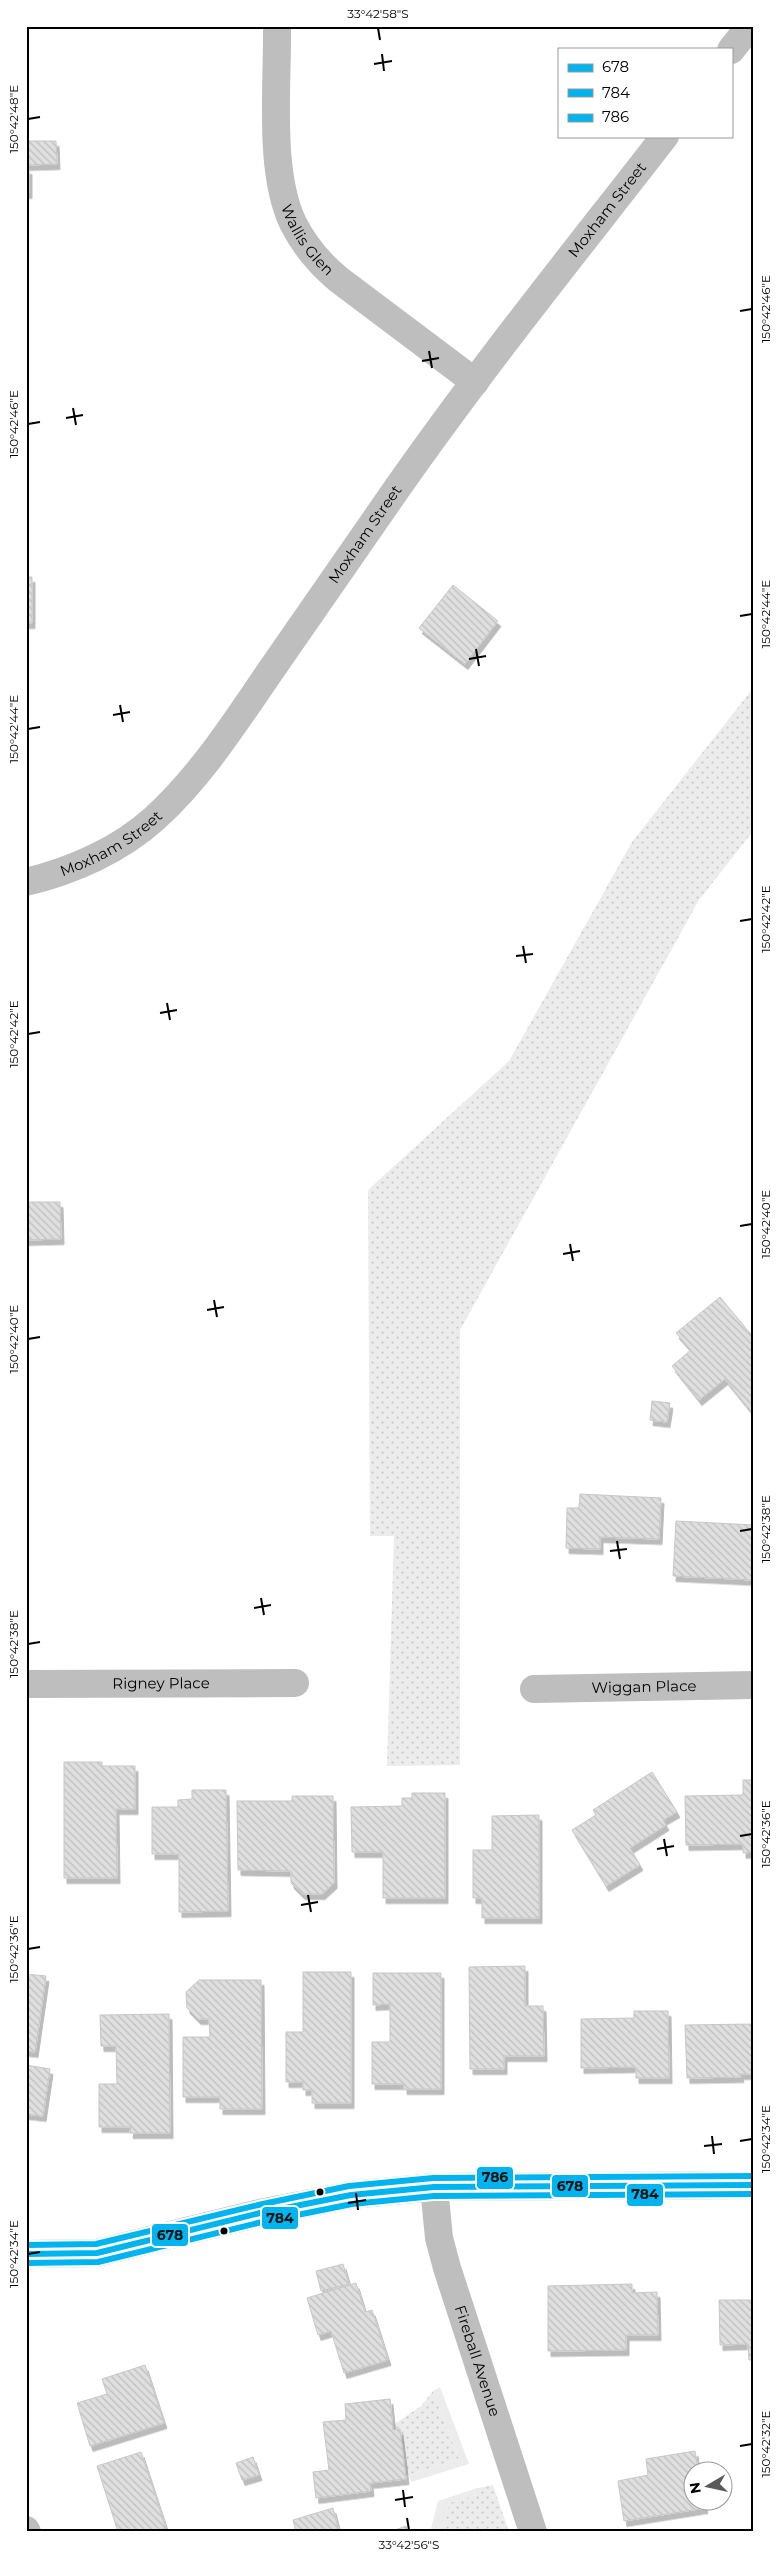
<svg xmlns="http://www.w3.org/2000/svg" width="780" height="2558" font-family="Montserrat,sans-serif">
<defs>
<pattern id="grass-dots" width="8" height="8" patternUnits="userSpaceOnUse" patternTransform="scale(1.25)"><rect width="8" height="8" fill="#ececec"/><path d="M2 2h.1M6 6h.1" fill="none" stroke="#c9c9c9" stroke-width="1.8" stroke-linecap="round"/></pattern>
<pattern id="building-back-hatch" width="6" height="6" patternUnits="userSpaceOnUse" patternTransform="scale(1.25)"><rect width="6" height="6" fill="#dfdfdf"/><path d="M-1 5l2 2M0 0l6 6M5-1l2 2" fill="none" stroke="#bebebe"/></pattern>
<filter id="shadow"><feDropShadow dx="3" dy="5.5" stdDeviation="0" flood-color="#0004"/></filter>
</defs>
<rect width="100%" height="100%" fill="#fff"/>
<path fill="url(#grass-dots)" d="M754 687V830L699 900 460 1330V1765L387 1766 394 1536H370L368 1190 509 1061 632 842Z
M433 2391 459 2459 406 2476 400 2429 393 2430V2425L421 2406Z
M493 2485 509 2532H448L444 2525 449 2503 476 2495 474 2489Z"/>
<path fill="#ececec" d="M440 2387 469 2464 411 2482 409 2475 459 2459 433 2391Z
M474 2489 476 2495 449 2503 444 2525 448 2532H444L443 2529 430 2532 438 2501Z"/>
<path fill="url(#building-back-hatch)" stroke="#c7c7c7" filter="url(#shadow)" d="M26 141H56L57 164 26 165Z
M26 169H29V193H26Z
M26 577H32V623H26Z
M453 585 498 621 465 664 419 628Z
M26 1202H60L61 1239 26 1240Z
M720 1297 754 1338V1415L725 1379 699 1400 672 1366 691 1350 676 1333Z
M652 1401 670 1403 667 1422 650 1420Z
M580 1494 661 1498 659 1539 600 1537V1549L566 1548 567 1508H579Z
M676 1521 754 1525V1580L673 1576Z
M64 1762H102V1766H135V1809H116L117 1878H64Z
M652 1772 677 1812 663 1820 666 1825 630 1848 640 1865 606 1886 572 1830 596 1815 593 1810Z
M743 1780H754V1852L743 1853V1844L686 1845 685 1796 743 1795Z
M192 1790H226L228 1911 179 1912V1854H152V1807H178V1800L192 1799Z
M412 1793H445V1898H383V1852H352L351 1807 402 1806V1798H412Z
M292 1796H333L334 1883 322 1894H302L291 1883V1871L238 1870 237 1801H292Z
M539 1815V1918H482V1898H473V1850H492V1816Z
M525 1966V2006H543L544 2056H504V2069H470L469 1967Z
M303 1972H351V2103H312V2090H303V2082H286V2032H303Z
M373 1973H441V2089H404V2084H372V2042H390V2004L373 2005Z
M26 1974 46 1976 35 2052 26 2051Z
M199 1980H261L262 2109H220V2097H183V2037H210L209 2019H198L187 2008 186 1992Z
M634 2011H668L669 2078H636V2067L581 2068V2019L634 2018Z
M169 2014 170 2133H130L131 2127H99V2084H117L116 2046H101L100 2015Z
M754 2024V2074H740L741 2077 687 2078 685 2025Z
M26 2065 50 2069 43 2116 26 2114Z
M343 2264 349 2284 321 2291 316 2271Z
M356 2283 365 2312 372 2310 388 2360 344 2373 331 2331 318 2335 307 2298Z
M632 2284V2293L657 2292 658 2335H626V2350L548 2351V2286Z
M719 2300H754V2360H749L748 2344 720 2345Z
M145 2365 164 2423 90 2446 77 2403 107 2394 102 2379Z
M390 2399 393 2430 400 2429 406 2479 370 2483 371 2491 316 2498 313 2472 329 2470 323 2422 346 2420 345 2404Z
M695 2451 698 2470H692V2500H703L705 2508 624 2521 618 2481 648 2475 646 2459Z
M141 2452 166 2528 153 2532H118L97 2466Z
M253 2457 259 2475 242 2480 236 2463Z
M333 2508 339 2532H296L293 2520Z
M406 2526 408 2532H390Z"/>
<g fill="none" stroke-linecap="round" stroke-linejoin="round">
<g stroke="#bebebe" stroke-width="28">
<path id="s1" d="M277 26C278 83 268 171 293 223 304 245 319 263 338 279L475 382"/>
<path d="M731 50 750 26"/>
<path id="s2" d="M26 882C72 871 120 850 155 818 201 776 234 724 269 673 312 611 355 549 398 487 482 367 575 252 665 136"/>
<path id="s3" d="M26 1684 295 1683"/>
<path id="s4" d="M534 1689 754 1685"/>
<path id="s5" d="M434 2187 439 2238 447 2268 533 2532"/>
<path d="M26 2530 27 2532"/>
</g>
<path stroke="#b8b8b8" stroke-width="28" d="M26 2254 97 2253 260 2213 351 2195 434 2187 754 2185"/>
<defs>
<path id="bus-1" d="M26 2254 97 2253 260 2213 351 2195 434 2187 754 2185"/>
<path id="bus-2" d="M26 2263 98 2262 262 2222 352 2204 434 2196 754 2194"/>
<path id="bus-3" d="M26 2245 96 2244 258 2205 349 2186 433 2178 754 2176"/>
</defs>
<use href="#bus-1" stroke="#fff" stroke-width="10"/>
<use href="#bus-2" stroke="#fff" stroke-width="10"/>
<use href="#bus-3" stroke="#fff" stroke-width="10"/>
<use href="#bus-1" stroke="#00b5ef" stroke-width="6"/>
<use href="#bus-2" stroke="#00b5ef" stroke-width="6"/>
<use href="#bus-3" stroke="#00b5ef" stroke-width="6"/>
</g>
<path fill="none" stroke="#000" stroke-width="2" d="M378 28 380 40M382 54 384 71M374 64 392 61M28 119 40 117M740 311 752 309M429 351 432 368M422 361 439 358M73 408 76 425M66 418 83 415M28 424 40 422M740 616 752 614M476 649 479 666M469 659 486 656M120 705 123 722M113 715 130 712M28 729 40 727M740 921 752 919M523 946 526 963M516 956 533 954M167 1003 170 1020M160 1013 177 1010M28 1034 40 1032M740 1226 752 1224M570 1244 573 1261M563 1254 580 1251M214 1300 217 1317M207 1310 224 1307M28 1339 40 1337M740 1531 752 1529M617 1541 620 1559M610 1551 627 1549M261 1598 264 1615M254 1608 271 1605M28 1644 40 1642M740 1836 752 1834M664 1839 667 1856M657 1849 674 1846M308 1895 311 1912M301 1905 318 1902M28 1949 40 1947M712 2136 714 2154M740 2141 752 2139M704 2146 722 2144M356 2193 358 2210M348 2203 366 2200M28 2254 40 2252M740 2446 752 2444M403 2490 405 2507M395 2500 413 2497M407 2518 409 2530"/>
<g fill="#000" stroke="#fff" stroke-width="2">
<circle cx="320" cy="2192" r="4.5"/>
<circle cx="224" cy="2231" r="4.5"/>
</g>
<g text-anchor="middle" stroke-width="4.5" stroke-linejoin="round" paint-order="stroke">
<g font-size="15" fill="#000" stroke="#fff">
<text dy="5" stroke="none"><textPath href="#s2" startOffset="904">Moxham Street</textPath></text>
<text dy="5" stroke="none"><textPath href="#s1" startOffset="221">Wallis Glen</textPath></text>
<text dy="5" stroke="none"><textPath href="#s2" startOffset="499">Moxham Street</textPath></text>
<text dy="5" stroke="none"><textPath href="#s2" startOffset="94">Moxham Street</textPath></text>
<text dy="5" stroke="none"><textPath href="#s3" startOffset="135">Rigney Place</textPath></text>
<text dy="5" stroke="none"><textPath href="#s4" startOffset="110">Wiggan Place</textPath></text>
<text dy="5" stroke="none"><textPath href="#s5" startOffset="180">Fireball Avenue</textPath></text>
</g>
</g>
<g stroke="#fff" stroke-width="2">
<rect x="476" y="2166" width="38" height="24" rx="5" fill="#00b5ef"/>
<rect x="551" y="2174" width="38" height="24" rx="5" fill="#00b5ef"/>
<rect x="626" y="2183" width="38" height="24" rx="5" fill="#00b5ef"/>
<rect x="261" y="2206" width="38" height="24" rx="5" fill="#00b5ef"/>
<rect x="151" y="2223" width="38" height="24" rx="5" fill="#00b5ef"/>
</g>
<g font-size="14" text-anchor="middle" font-weight="bold" fill="#111">
<text x="495" y="2182">786</text>
<text x="570" y="2191">678</text>
<text x="645" y="2199">784</text>
<text x="280" y="2223">784</text>
<text x="170" y="2240">678</text>
</g>
<rect width="780" height="2558" fill="none" stroke="#ffffff" stroke-width="55"/>
<rect x="558" y="48" width="175" height="90" fill="#ffffff" stroke="#999999"/>
<rect x="568" y="64" width="25" height="8" fill="#00b5ef" stroke="#999999"/>
<text x="602" y="72" font-size="15" fill="#000000">678</text>
<rect x="568" y="89" width="25" height="8" fill="#00b5ef" stroke="#999999"/>
<text x="602" y="98" font-size="15" fill="#000000">784</text>
<rect x="568" y="114" width="25" height="8" fill="#00b5ef" stroke="#999999"/>
<text x="602" y="122" font-size="15" fill="#000000">786</text>
<g transform="translate(708 2486) rotate(261)"><circle r="24" fill="#ffffff" stroke="#999999"/>
<path d="M0-4L9 19L0 12L-9 19Z" fill="#595959"/>
<text y="-8" font-size="14" font-weight="bold" text-anchor="middle" fill="#000000">N</text>
</g>
<rect x="28" y="28" width="724" height="2502" fill="none" stroke="#000" stroke-width="2"/>
<g font-size="12" text-anchor="middle" fill="#000">
<text x="378" y="18">33°42'58"S</text>
<text transform="translate(14 119) rotate(-90)" y="4">150°42'48"E</text>
<text transform="translate(766 309) rotate(-90)" y="4">150°42'46"E</text>
<text transform="translate(14 424) rotate(-90)" y="4">150°42'46"E</text>
<text transform="translate(766 614) rotate(-90)" y="4">150°42'44"E</text>
<text transform="translate(14 729) rotate(-90)" y="4">150°42'44"E</text>
<text transform="translate(766 919) rotate(-90)" y="4">150°42'42"E</text>
<text transform="translate(14 1034) rotate(-90)" y="4">150°42'42"E</text>
<text transform="translate(766 1224) rotate(-90)" y="4">150°42'40"E</text>
<text transform="translate(14 1339) rotate(-90)" y="4">150°42'40"E</text>
<text transform="translate(766 1529) rotate(-90)" y="4">150°42'38"E</text>
<text transform="translate(14 1644) rotate(-90)" y="4">150°42'38"E</text>
<text transform="translate(766 1834) rotate(-90)" y="4">150°42'36"E</text>
<text transform="translate(14 1949) rotate(-90)" y="4">150°42'36"E</text>
<text transform="translate(766 2139) rotate(-90)" y="4">150°42'34"E</text>
<text transform="translate(14 2254) rotate(-90)" y="4">150°42'34"E</text>
<text transform="translate(766 2444) rotate(-90)" y="4">150°42'32"E</text>
<text x="409" y="2549">33°42'56"S</text>
</g>
</svg>
